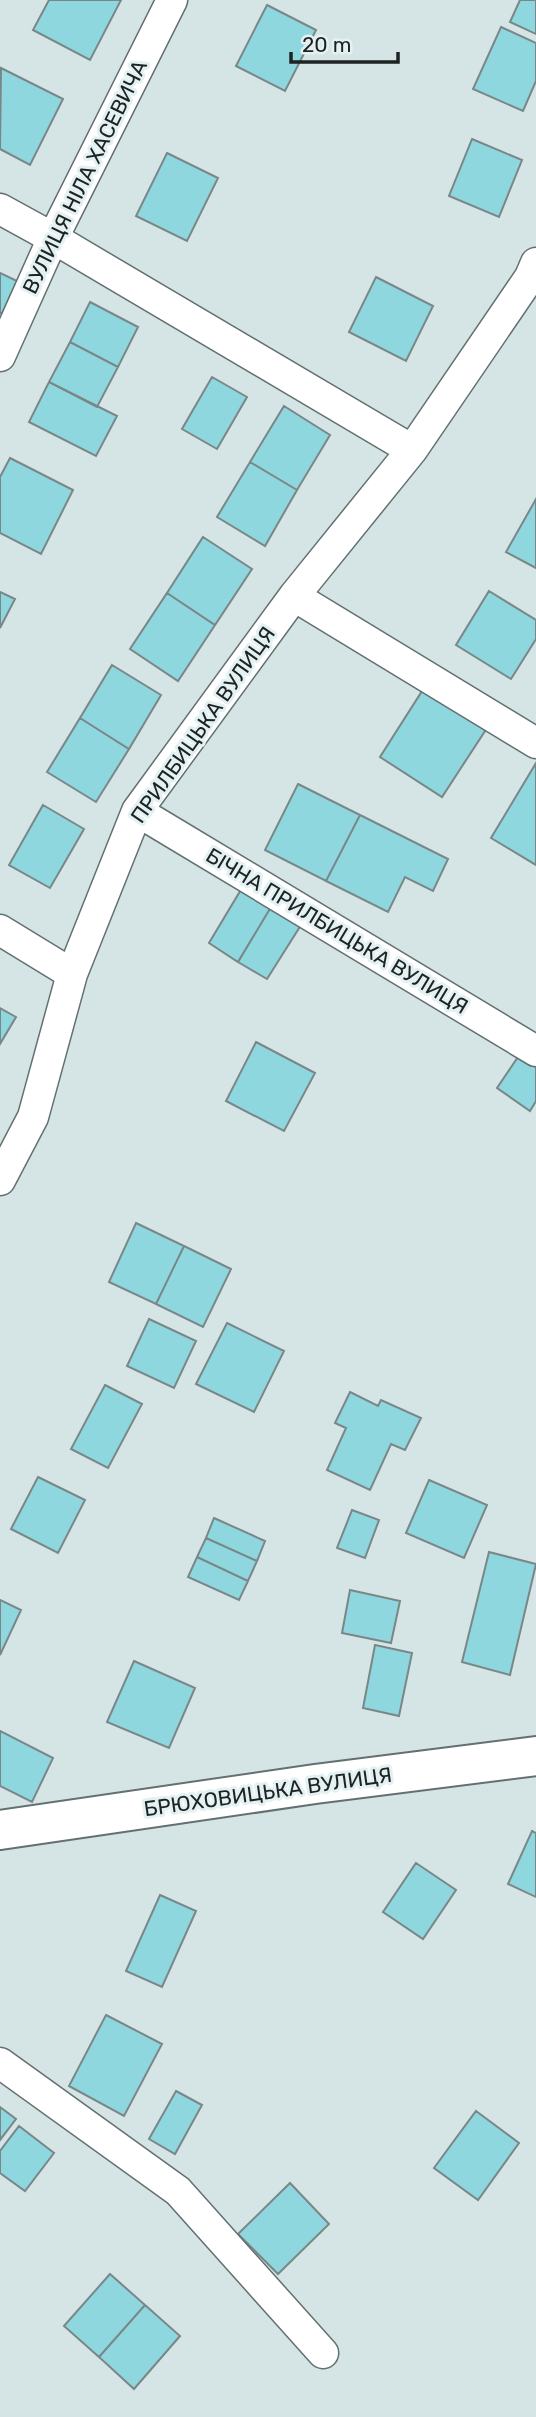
<svg xmlns="http://www.w3.org/2000/svg" width="536" height="2417" font-family="Rubik,sans-serif">
<rect width="100%" height="100%" fill="#d5e4e5"/>
<path fill="#8ed7de" stroke="#7a8788" stroke-width="2" d="M49 0H121L90 60 33 30Z
M520 0H536V34L510 22Z
M267 5 316 30 285 91 236 66Z
M501 27 536 43V81L523 111 473 89Z
M1 68 63 99 30 165 0 149Z
M472 139 522 160 499 217 449 196Z
M167 153 218 178 187 241 136 216Z
M0 273 17 281 2 314 0 313Z
M376 277 433 306 406 361 349 332Z
M90 302 138 327 118 367 70 342Z
M70 342 118 367 97 407 49 382Z
M212 377 247 397 217 449 182 429Z
M49 382 117 416 96 456 29 422Z
M284 406 330 435 297 490 250 462Z
M10 458 73 490 41 554 0 533V477Z
M250 462 297 490 265 546 217 517Z
M536 499V568L506 552Z
M203 537 252 569 215 625 167 593Z
M489 591 536 620V639L511 679 456 645Z
M0 592 15 599 0 628Z
M167 593 215 625 178 681 130 649Z
M112 665 161 695 129 749 80 718Z
M424 688 487 728 442 797 380 757Z
M80 718 129 749 96 802 47 772Z
M536 763V865L491 838Z
M298 784 360 815 326 881 265 850Z
M43 805 84 829 50 888 9 865Z
M360 815 448 859 433 891 405 877 388 912 326 881Z
M242 888 271 907 238 962 209 943Z
M271 907 301 925 267 979 238 962Z
M0 1008 16 1017 0 1044Z
M256 1042 315 1073 284 1131 226 1101Z
M520 1054 536 1065V1101L530 1111 497 1088Z
M136 1223 184 1246 156 1304 109 1282Z
M184 1246 231 1269 203 1327 156 1304Z
M149 1319 196 1341 174 1388 127 1366Z
M227 1323 284 1351 254 1412 196 1384Z
M105 1385 142 1404 108 1468 71 1449Z
M350 1392 378 1406 381 1400 421 1418 405 1450 391 1444 370 1490 327 1470 346 1428 335 1423Z
M38 1477 85 1500 58 1553 11 1529Z
M429 1480 487 1505 464 1558 406 1533Z
M352 1510 379 1520 365 1558 337 1548Z
M214 1518 265 1541 257 1561 206 1538Z
M206 1538 257 1561 248 1581 197 1557Z
M489 1552 536 1564 510 1675 462 1662Z
M197 1557 248 1581 239 1600 188 1577Z
M350 1590 400 1601 391 1643 342 1633Z
M0 1600 21 1610 0 1655Z
M375 1645 412 1653 399 1716 363 1708Z
M134 1661 195 1688 169 1748 107 1722Z
M0 1731 53 1758 32 1802 0 1786Z
M532 1831 536 1833V1897L508 1884Z
M416 1863 456 1890 423 1939 383 1912Z
M160 1895 196 1911 162 1987 126 1971Z
M106 2015 162 2044 124 2116 69 2086Z
M176 2091 202 2105 175 2154 149 2139Z
M0 2107 16 2119 0 2140Z
M476 2111 519 2143 478 2200 434 2168Z
M19 2126 54 2153 25 2191 0 2173V2151Z
M290 2183 329 2224 278 2274 238 2234Z
M110 2274 145 2305 99 2357 64 2326Z
M145 2305 180 2336 134 2389 99 2357Z"/>
<g fill="none" stroke-linecap="round" stroke-linejoin="round">
<defs>
<path id="minor" d="M0 209 53 238 412 450
M0 356 53 238 172 0
M294 596 536 743
M137 811 536 1051
M0 930 72 974
M0 1180 33 1117 72 974 137 811 294 596 412 450 530 277 536 263
M0 2063 178 2191 323 2353"/>
<path id="secondary" d="M0 1830 315 1784 536 1756"/>
</defs>
<use href="#minor" stroke="#637071" stroke-width="33"/>
<use href="#secondary" stroke="#637071" stroke-width="42"/>
<use href="#minor" stroke="#fff" stroke-width="30"/>
<use href="#secondary" stroke="#fff" stroke-width="38"/>
</g>
<g text-anchor="middle" stroke-width="6" stroke-linejoin="round" paint-order="stroke">
<g font-size="21" fill="#1d2222" stroke="#e3f1f2">
<text transform="translate(85 177) rotate(-64)" y="7">ВУЛИЦЯ НІЛА ХАСЕВИЧА</text>
<text transform="translate(203 725) rotate(-55)" y="7">ПРИЛБИЦЬКА ВУЛИЦЯ</text>
<text transform="translate(337 931) rotate(31)" y="7">БІЧНА ПРИЛБИЦЬКА ВУЛИЦЯ</text>
<text transform="translate(268 1792) rotate(-8)" y="7">БРЮХОВИЦЬКА ВУЛИЦЯ</text>
</g>
</g>
<path d="M291 52v10h107v-10" fill="none" stroke="#1d2222" stroke-width="3.5"/>
<text x="302" y="52" font-size="21" fill="#1d2222" stroke="#e3f1f2" stroke-width="5" paint-order="stroke">20 m</text>
</svg>
